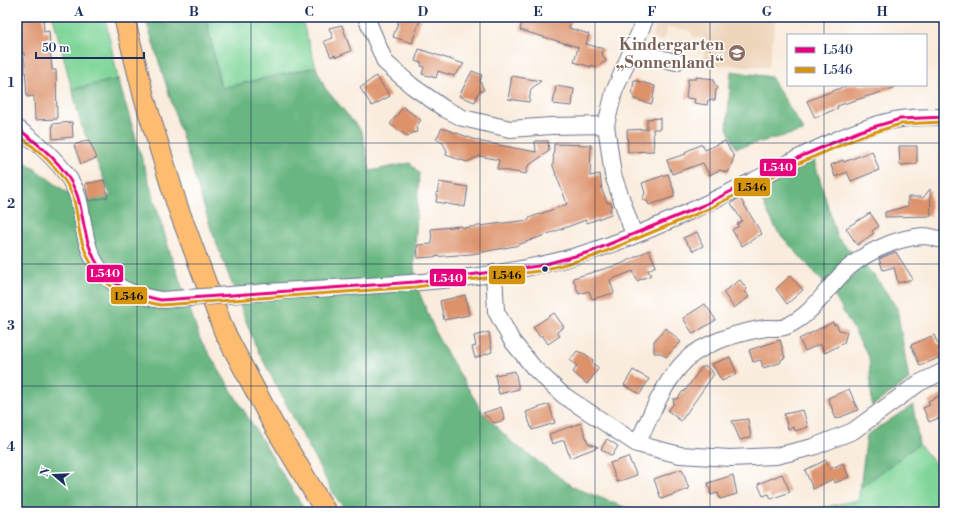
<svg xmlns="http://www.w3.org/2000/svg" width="961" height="529" font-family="'Libre Bodoni',serif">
<rect width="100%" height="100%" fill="#fff"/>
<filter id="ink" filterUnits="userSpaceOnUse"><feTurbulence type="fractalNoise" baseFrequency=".025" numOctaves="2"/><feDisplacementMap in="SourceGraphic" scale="8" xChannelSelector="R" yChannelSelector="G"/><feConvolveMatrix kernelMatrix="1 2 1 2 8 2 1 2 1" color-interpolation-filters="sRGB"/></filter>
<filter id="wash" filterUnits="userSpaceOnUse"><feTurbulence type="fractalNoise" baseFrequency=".012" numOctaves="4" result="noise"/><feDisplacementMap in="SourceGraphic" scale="16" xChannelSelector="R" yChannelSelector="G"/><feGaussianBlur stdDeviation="0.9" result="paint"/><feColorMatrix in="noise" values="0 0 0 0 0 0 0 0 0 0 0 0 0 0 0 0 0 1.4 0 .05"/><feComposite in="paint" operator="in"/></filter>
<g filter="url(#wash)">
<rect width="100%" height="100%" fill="#f9ecdc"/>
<path fill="#eed6bb" d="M657 17H763L775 21 769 67 726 65 703 67 705 38 694 37 692 33 687 30 668 27 663 41 652 39Z"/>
<path fill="#7fd598" stroke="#4d827b" d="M53 17H105L118 79 72 89Z
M206 17H301L316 67 221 88Z
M919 444 944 474V512H794L809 511 858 500 860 488Z"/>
<path fill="#67b680" stroke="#41726f" d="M145 17H206L221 88 316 67 325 88 362 132 370 171 410 163 419 173 414 268 419 292 438 338 483 413 514 444 573 487 634 511 675 512H347L334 495 256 347 211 229Z
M731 71 771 77 804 131 736 148 727 128Z
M118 79 170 252 200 339 306 512H17V156L80 202 111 196 81 124 72 89Z
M814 160 837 237 854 255 824 283 777 231 754 185Z
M864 265 877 279 897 308 909 380 872 406 869 357 834 295Z
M913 405 919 444 860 488 867 435Z"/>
<g id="blocks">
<path fill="#dd926a" d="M19 17H43L44 32 49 31 52 70H56L57 119 35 120 34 96 27 97 24 53H22Z
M400 17H421L412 43 393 37Z
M523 17H573L569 28 589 34 586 44 604 49 602 54 606 61 596 67 592 65 591 67 574 62 578 47 520 30Z
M342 25 351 51 336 57 335 55 331 57 324 41 333 38 329 28Z
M419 49 464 64 454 76 441 72 438 71 436 78 422 74 424 67 421 66 422 63 415 61Z
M472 71 482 75 480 81 484 90 478 93 475 102 459 96Z
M376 76 390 96 372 106 360 88Z
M512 76 541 81 531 89 529 102 508 99Z
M696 77 714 79V83L718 88 716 90 715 100H708L707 105 694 103 695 99 686 98 688 79H696Z
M634 80 655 86 652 104 634 99V95H632Z
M848 85H894V88L837 106 838 108 815 118 807 101Z
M556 86 574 89 572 106 553 104Z
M403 107 421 120 416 127 417 132 412 133 408 137 390 124Z
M660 118V129H653L654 151 628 152 627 130 647 129V119Z
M72 122 73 137 53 139 52 124Z
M442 128 482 142 536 152 535 141H548L549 151 528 166 526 174 497 169 499 160 480 156 467 162 446 155 447 151 443 143 436 139Z
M89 140 97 158 81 164 74 145Z
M725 141 734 157 728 173 720 170 709 175 703 163 672 174 667 160 686 154 685 152 702 144 705 150Z
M554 144 591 145 590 176 600 174 602 190 607 202 612 204 610 210 611 214 587 223 586 220 515 246 472 254 418 258 417 245 432 244 431 229 462 226V228L529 220V218L567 204 553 166Z
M899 146H917V164L900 165Z
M872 151 879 170 851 181 847 172 835 177 831 165 843 160 844 162Z
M668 174 674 191V197L649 205 648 202 642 199 645 193 642 183Z
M104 180 108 197 89 201 85 184Z
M439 182 468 187 465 207 436 202Z
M930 189 931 216 885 217V212L908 206V197H921L923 198Z
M740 198 762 234 742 246 732 230 739 226 737 224 742 221 731 203Z
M870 213 879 226 872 231 874 233 857 245 846 228Z
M697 232 703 246 693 251 683 238Z
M649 250 656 266 648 270 651 275 637 281 633 271 610 280 614 293 592 299 589 291 579 294 573 278 621 264Z
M896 252 897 254 913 279 898 283 894 267 883 270 879 259Z
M790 276 803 290 787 304 776 289Z
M740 280 747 289 745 291 749 297 734 308 723 292Z
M465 295 469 315 444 320 440 301Z
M705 304 716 320 693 334 683 318Z
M554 313 564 327 557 332 560 336 548 344 542 335 540 337 533 327Z
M833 322 834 325 836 324 839 330 847 332 844 343 825 353 820 344 805 351 799 339Z
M666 328 681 342 666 357 661 353H654V341Z
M489 332 492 352 475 358 472 347 476 346 474 336Z
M934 335 938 344H944L941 351 943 356 920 366 911 345Z
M780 340 785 358 782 359 780 363 763 368 761 360 753 362 749 350Z
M577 351 585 354 593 360 592 363 599 368 587 384 573 372 577 366 570 360Z
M730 357 737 374 722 381 712 364Z
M706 366 714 374 681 421 668 411 674 403 673 399H677L683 391 684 392 701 368Z
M633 370 649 379 640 394 624 385Z
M515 371 519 389 499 394 495 375Z
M849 389 858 410 836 419 828 398Z
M944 394V416L929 422 923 408 930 405 928 401Z
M549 404 555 423 532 430 526 412Z
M501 407 505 420 494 423 483 413Z
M803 410 808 427 795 431 794 427 788 429 784 414Z
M748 419 751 437 740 440 732 421Z
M581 423 588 443 598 447 570 458 564 440 552 444 549 434Z
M607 439 618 446 612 456 601 449Z
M628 457 637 475 617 482 610 463Z
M826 460 830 469 843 463 849 477 835 483 833 479 813 489 805 470Z
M682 469 689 489 661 499 654 479Z
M782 474 790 492 771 499 769 494 763 496 758 484Z
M733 475 737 494 720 499 718 493 711 495 708 483Z"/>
</g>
</g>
<g filter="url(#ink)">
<use href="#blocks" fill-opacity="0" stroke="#69718a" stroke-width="1"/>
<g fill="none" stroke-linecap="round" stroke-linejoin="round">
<defs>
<path id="minor" d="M366 17 385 62 412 86 445 109 463 118 510 129 551 126 606 125
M631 51 676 62
M17 128C38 143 62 163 74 187 81 200 81 214 84 228 91 274 116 293 161 300
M634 235 613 175 606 125 614 92 646 17
M494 273 496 311 512 341 534 368 563 395 637 444 680 455 730 458 776 456 813 447 853 431 919 383 944 371
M256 293C367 284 482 286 589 252 651 232 710 202 767 174 806 154 858 126 901 119 915 117 930 117 944 117
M637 444C651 416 663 382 686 360 704 342 741 332 766 328 773 328 782 329 787 326 810 316 824 293 840 276 859 255 894 238 923 236 930 236 937 239 944 240"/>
<path id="major" d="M124 17 144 97 177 205 224 331 273 424 326 512"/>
</defs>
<use href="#minor" stroke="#69718a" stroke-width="18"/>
<use href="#major" stroke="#69718a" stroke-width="22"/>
<use href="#minor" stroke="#fff" stroke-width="16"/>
<use href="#major" stroke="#fdbc6f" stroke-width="20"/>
<defs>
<path id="minor-bridge" d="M161 300 256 293"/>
</defs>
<use href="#minor-bridge" stroke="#69718a" stroke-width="18" stroke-linecap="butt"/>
<use href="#minor-bridge" stroke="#fff" stroke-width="16"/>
<defs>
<path id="bus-1" d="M17 128C40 145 65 165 76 192 81 204 82 218 85 230 94 276 117 291 161 300L415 282 538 266 590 252 704 205 795 159 860 131 900 119 944 117"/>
<path id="bus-2" d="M17 134C38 150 60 168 71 192 77 205 77 220 80 234 90 279 117 297 161 305L415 287 539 271 592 257 706 210 797 164 862 136 901 124 944 122"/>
</defs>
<use href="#bus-1" stroke="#fff" stroke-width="6"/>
<use href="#bus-2" stroke="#fff" stroke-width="6"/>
<use href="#bus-1" stroke="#e5007d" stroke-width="3"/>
<use href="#bus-2" stroke="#d6940e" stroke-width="3"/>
</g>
</g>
<path fill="none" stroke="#1b2f5e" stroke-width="1" stroke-opacity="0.55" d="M137 17V512M251 17V512M366 17V512M480 17V512M595 17V512M710 17V512M824 17V35M824 85V512M17 143H944M17 264H944M17 386H944"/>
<defs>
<symbol id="school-disc" viewBox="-11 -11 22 22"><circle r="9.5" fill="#8d6e63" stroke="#fff"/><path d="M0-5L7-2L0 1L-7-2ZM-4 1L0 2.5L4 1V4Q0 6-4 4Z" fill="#fff"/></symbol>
</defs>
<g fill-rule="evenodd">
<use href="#school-disc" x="727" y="43" width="20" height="20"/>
</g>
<circle fill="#1b2f5e" stroke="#fff" stroke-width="1.5" cx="545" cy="269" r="3.5"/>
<g text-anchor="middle" stroke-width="3" stroke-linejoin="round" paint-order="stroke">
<g font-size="16" font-weight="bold" fill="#785e54" stroke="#fff" text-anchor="end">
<text x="724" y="50">Kindergarten<tspan x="724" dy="18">„Sonnenland“</tspan></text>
</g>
</g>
<g stroke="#fff" stroke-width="1.5">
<rect x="759" y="158" width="38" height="19" rx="4" fill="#e5007d"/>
<rect x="733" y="177" width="38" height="20" rx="4" fill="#d6940e"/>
<rect x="86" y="264" width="38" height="19" rx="4" fill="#e5007d"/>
<rect x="488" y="265" width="38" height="20" rx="4" fill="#d6940e"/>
<rect x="429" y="268" width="38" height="19" rx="4" fill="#e5007d"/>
<rect x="110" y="286" width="38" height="19" rx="4" fill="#d6940e"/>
</g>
<g font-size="11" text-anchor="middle" font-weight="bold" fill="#fff">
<text x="778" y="171">L540</text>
<text x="105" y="277">L540</text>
<text x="448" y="282">L540</text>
</g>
<g font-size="11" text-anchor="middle" font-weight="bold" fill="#111">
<text x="752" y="191">L546</text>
<text x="507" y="279">L546</text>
<text x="129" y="300">L546</text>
</g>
<rect width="961" height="529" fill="none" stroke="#fff" stroke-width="44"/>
<rect x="787" y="34" width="140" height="52" fill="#ffffff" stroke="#a4acbf"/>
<rect x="795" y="47" width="20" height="6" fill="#e5007d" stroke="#a4acbf"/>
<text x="823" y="54" font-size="12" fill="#1b2f5e">L540</text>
<rect x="795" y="67" width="20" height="6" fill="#d6940e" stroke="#a4acbf"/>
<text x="823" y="74" font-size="12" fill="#1b2f5e">L546</text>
<g transform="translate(54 475) rotate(289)" stroke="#ffffff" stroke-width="3" paint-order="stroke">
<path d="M0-3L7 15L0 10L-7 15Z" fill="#1b2f5e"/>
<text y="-6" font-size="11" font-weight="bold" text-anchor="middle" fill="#1b2f5e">N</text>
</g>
<path d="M36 52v6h108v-6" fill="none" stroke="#1b2f5e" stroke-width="2"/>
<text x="42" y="52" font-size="12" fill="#1b2f5e" stroke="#ffffff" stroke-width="3" paint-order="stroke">50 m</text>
<rect x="22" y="22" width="917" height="485" fill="none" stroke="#1b2f5e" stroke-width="1.5"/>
<g font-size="13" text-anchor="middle" font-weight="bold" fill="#1b2f5e">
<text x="79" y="16">A</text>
<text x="194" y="16">B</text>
<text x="309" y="16">C</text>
<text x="423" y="16">D</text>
<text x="538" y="16">E</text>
<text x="652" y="16">F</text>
<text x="767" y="16">G</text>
<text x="882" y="16">H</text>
<text x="11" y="87">1</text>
<text x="11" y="208">2</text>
<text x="11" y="330">3</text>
<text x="11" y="451">4</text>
</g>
</svg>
